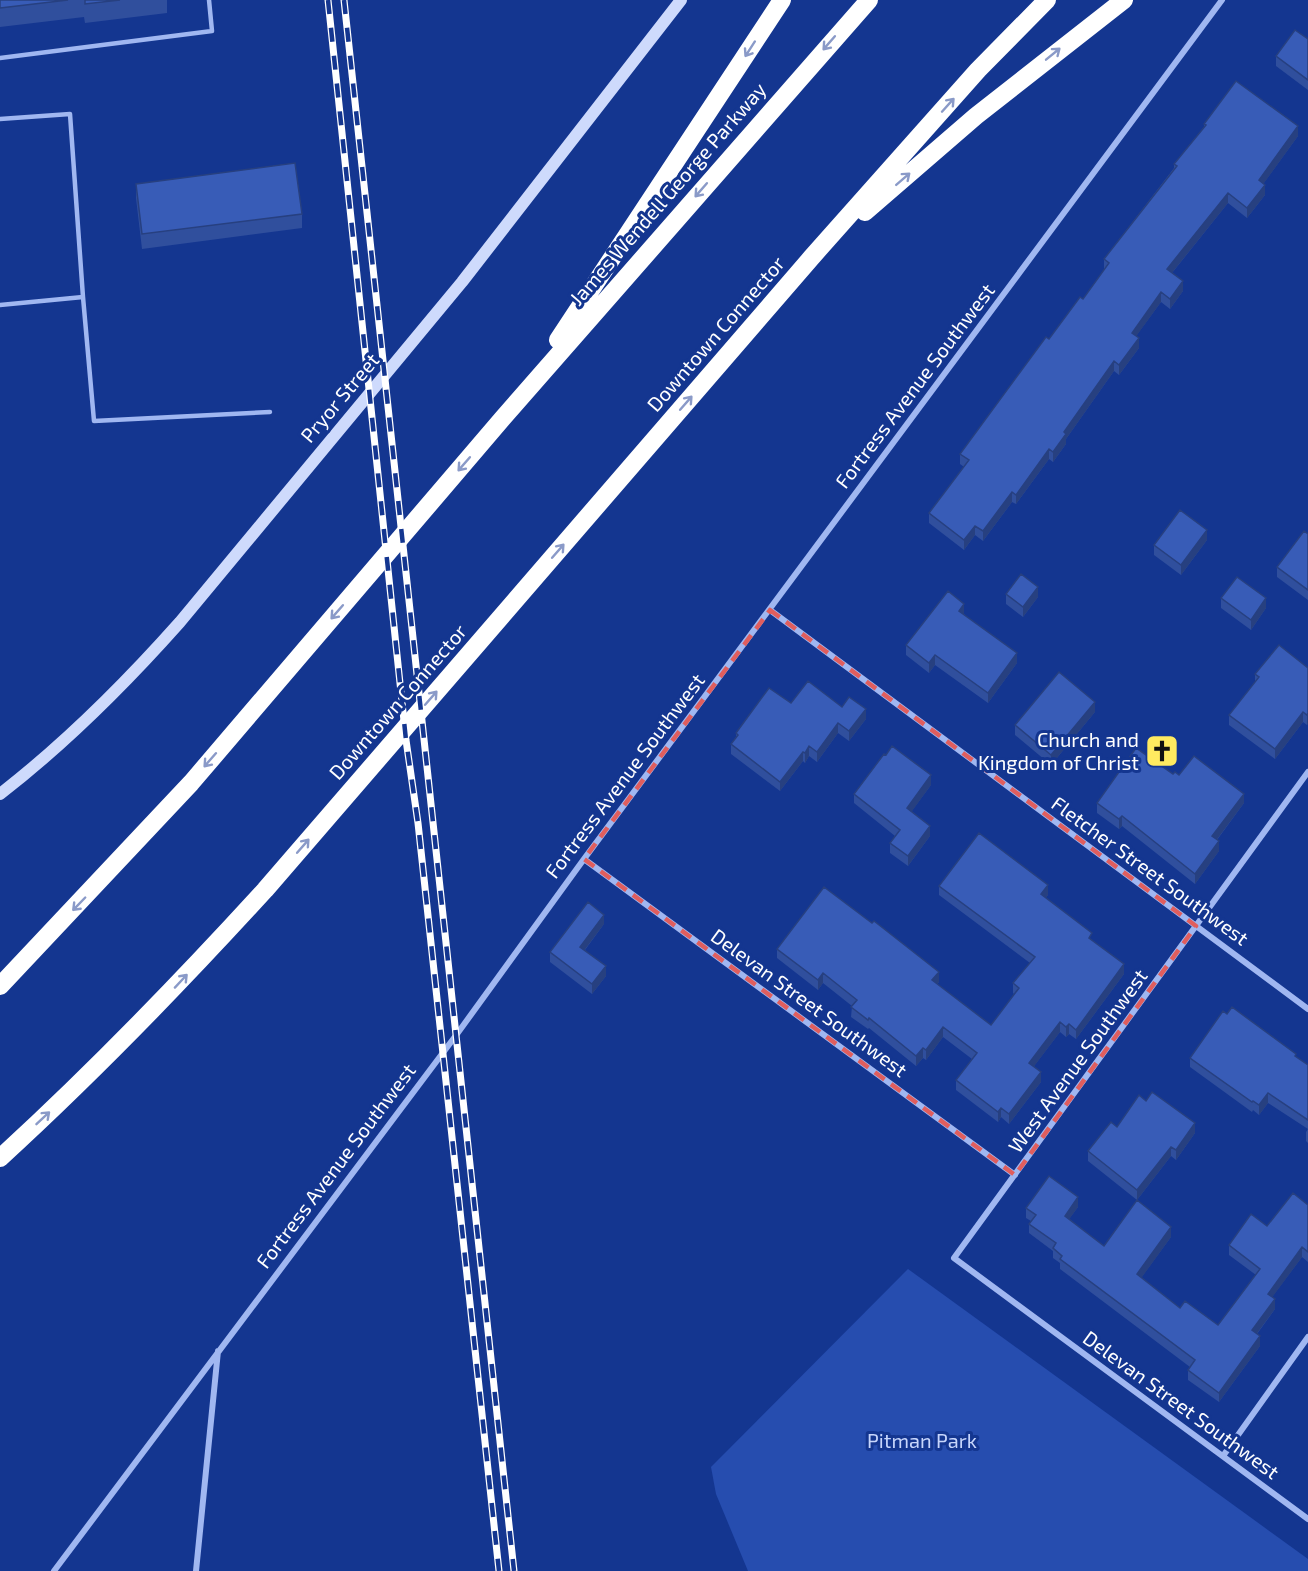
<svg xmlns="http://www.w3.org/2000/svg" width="1308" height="1571" font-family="'Exo 2',sans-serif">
<rect width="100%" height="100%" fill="#143690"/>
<path fill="#264daf" d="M908 1269 1308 1559V1571H748L716 1494 711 1467Z"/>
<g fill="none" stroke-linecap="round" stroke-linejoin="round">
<path stroke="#a0b7f1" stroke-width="4.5" d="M0 58 212 31 209 0
M0 119 70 114 83 297 0 305
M83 297 94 421 270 412"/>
<path stroke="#a0b7f1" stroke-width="6" d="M770 610 1308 1009
M1308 772 954 1258 1308 1519
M584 859 1015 1175
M1223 1456 1308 1337
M54 1571 457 1034 584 859 1222 0
M196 1571 218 1351"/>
<path stroke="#cedafc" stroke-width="12" d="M0 794C66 743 124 685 180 622L462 282 681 0"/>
<path stroke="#fff" stroke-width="18" d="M865 212 976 116 1124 0
M558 340 782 0
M0 986 191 783 502 419 869 0
M0 1158C93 1073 180 983 265 890L811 258 978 70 1047 0"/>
<defs>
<path id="rail" d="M328 0 406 740 418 823 499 1571
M344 0 514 1571"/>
</defs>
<use href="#rail" stroke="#fff" stroke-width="7"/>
<use href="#rail" stroke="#143690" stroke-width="4.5" stroke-dasharray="14" stroke-linecap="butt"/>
</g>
<path fill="#304f9d" d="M0 0H167V13L85 23 84 17 0 27Z
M1308 39V90L1276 66V56Z
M1204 124 1298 136 1263 184 1265 195 1247 218 1228 203 1172 273 1183 291 1170 309 1161 302 1136 336 1139 348 1119 375 1114 371 1066 439V444L1053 462 1049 459 1016 504 1012 502 983 541 975 535 964 550 929 523V513L964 467 960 464V454L1049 339 1083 299 1105 270 1104 269V259L1174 168V164L1204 127Z
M136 184 302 214V228L142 249 136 198Z
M1308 534V600L1277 577V567Z
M1207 540 1181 575 1154 555V545Z
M1006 594 1038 597 1023 617 1006 604Z
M1221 598 1266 608 1251 630 1221 608Z
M964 614 1017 663 988 703 935 665 929 673 906 655V645Z
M1308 668V723L1307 725 1303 722 1275 759 1229 725V715L1255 682V674Z
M791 703 842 707 866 719 849 741 838 733 817 762 809 756 805 763 803 761 780 791 731 754V744L736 737V733Z
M1095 712 1051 765 1015 735V725Z
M1173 774 1179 775 1244 803 1217 840 1219 851 1195 884 1122 826 1119 829 1097 813V803Z
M931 785 911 812 930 836 908 866 890 853V843L895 836 854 803V794Z
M939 886 1048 895 1045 898 1092 941 1124 974 1076 1039 1069 1034 1066 1037 1060 1032 1034 1066 1041 1082 1009 1124 1001 1117 998 1122 956 1090V1080L972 1059 943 1037 926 1060 923 1058 916 1066 869 1028 868 1029 851 1017 852 1006 823 983 818 990 777 958V949L939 982 937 984 991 1025 1014 994 1013 993V983L1030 963 939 895Z
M604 924 585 950 606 976 592 994 550 962V952Z
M1296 1057 1308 1065V1143L1306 1141V1132L1308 1129 1268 1103 1259 1115 1253 1110 1252 1112 1190 1067V1058Z
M1117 1127 1195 1133 1176 1160 1171 1156 1137 1200 1088 1161V1151Z
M1308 1205V1262L1302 1257 1272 1297 1275 1309 1257 1334 1260 1346 1219 1402 1188 1380V1370L1190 1367 1060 1269V1263L1053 1258V1251L1029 1233V1224L1031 1221 1026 1218V1208L1078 1207 1069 1219 1104 1246 1171 1237 1141 1278 1180 1308 1218 1325 1256 1275 1229 1255V1245Z"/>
<path fill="#274080" d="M1298 126V136L1259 190V180Z
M1265 185V195L1247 218V208Z
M1228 193V203L1167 279V269Z
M1183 281V291L1170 309V299Z
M1161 292V302L1132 342V333Z
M1139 338V348L1119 375V365Z
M1114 361V371L1066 439V444L1053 462V452L1064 432Z
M1049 449V459L1016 504V495Z
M1012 492V502L983 541V531Z
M975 526V535L964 550V540Z
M1207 530V540L1181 575V565Z
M1038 587V597L1023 617V607Z
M1266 598V608L1251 630V620Z
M964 604V614L959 621V611Z
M1017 653V663L988 703V693Z
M935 655V665L929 673V663Z
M1095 702V712L1051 765V755Z
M866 709V719L849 741V731Z
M1303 712V722L1275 759V749Z
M1308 713V723L1307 725V715Z
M838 723V733L817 762V752Z
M809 746V756L805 763V753Z
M803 752V761L780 791V782Z
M931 775V785L907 818V808Z
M1244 794V803L1212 846V836Z
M1122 816V826L1119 829V819Z
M930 826V836L908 866V856Z
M1219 841V851L1195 884V874Z
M1048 885V895L1041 904V894Z
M604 915V924L580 956V947Z
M1124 964V974L1076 1039V1030Z
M606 966V976L592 994V984Z
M939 972V982L932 990V980Z
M823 973V983L818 990V980Z
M1060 1022V1032L1029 1073V1063Z
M1069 1024V1034L1066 1037V1027Z
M943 1027V1037L926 1060V1050Z
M923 1048V1058L916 1066V1056Z
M1041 1072V1082L1009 1124V1114Z
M1268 1093V1103L1259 1115V1105Z
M1001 1108V1117L998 1122V1112Z
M1195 1123V1133L1176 1160V1150Z
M1171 1147V1156L1137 1200V1190Z
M1078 1197V1207L1065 1225V1216Z
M1171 1227V1237L1137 1284V1274Z
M1302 1247V1257L1268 1303V1294Z
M1275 1299V1309L1252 1340V1330Z
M1260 1336V1346L1219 1402V1393Z"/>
<path fill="#385cb7" stroke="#274080" stroke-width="1.5" d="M0 0H68L0 8Z
M85 0H120L85 4Z
M1295 30 1308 39V80L1276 56Z
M1236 81 1298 126 1259 180 1265 185 1247 208 1228 193 1167 269 1183 281 1170 299 1161 292 1132 333 1139 338 1119 365 1114 361 1064 432 1066 434 1053 452 1049 449 1016 495 1012 492 983 531 975 526 964 540 929 513 969 460 960 454 1046 337 1049 339 1080 297 1083 299 1109 263 1104 259 1177 166 1174 164 1206 125 1204 124Z
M295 163 302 214 142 234 136 184Z
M1180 510 1207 530 1181 565 1154 545Z
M1304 531 1308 534V590L1277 567Z
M1021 574 1038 587 1023 607 1006 594Z
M1237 577 1266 598 1251 620 1221 598Z
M948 591 964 604 959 611 1017 653 988 693 935 655 929 663 906 645Z
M1279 645 1308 668V713L1307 715 1303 712 1275 749 1229 715 1259 677 1255 674Z
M1059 672 1095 702 1051 755 1015 725Z
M808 681 842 707 849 697 866 709 849 731 838 723 817 752 809 746 805 753 803 752 780 782 731 744 738 735 736 733 769 688 791 703Z
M892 746 931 775 907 808 930 826 908 856 890 843 900 830 854 794 884 754 886 755Z
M1136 748 1173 774 1175 772 1179 775 1194 756 1244 794 1212 836 1219 841 1195 874 1122 816 1119 819 1097 803Z
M979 833 1048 885 1041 894 1092 933 1089 938 1124 964 1076 1030 1069 1024 1066 1027 1060 1022 1029 1063 1041 1072 1009 1114 1001 1108 998 1112 956 1080 977 1053 943 1027 926 1050 923 1048 916 1056 869 1018 868 1020 851 1007 857 1000 823 973 818 980 777 949 824 887 872 923 874 921 939 972 932 980 991 1025 1019 988 1013 983 1035 957 939 886Z
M588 902 604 915 580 947 606 966 592 984 550 952Z
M1232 1007 1296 1054 1295 1056 1308 1065V1120L1268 1093 1259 1105 1253 1101 1252 1102 1190 1058 1223 1011 1227 1014Z
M1152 1092 1195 1123 1176 1150 1171 1147 1137 1190 1088 1151 1111 1122 1117 1127 1139 1095 1146 1101Z
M1049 1176 1078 1197 1065 1216 1104 1246 1137 1200 1171 1227 1137 1274 1180 1308 1185 1301 1218 1325 1260 1269 1229 1245 1251 1214 1267 1226 1293 1193 1308 1205V1252L1302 1247 1268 1294 1275 1299 1252 1330 1260 1336 1219 1393 1188 1370 1195 1360 1060 1259 1062 1256 1053 1248 1056 1243 1029 1224 1036 1215 1026 1208Z"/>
<defs><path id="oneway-shaft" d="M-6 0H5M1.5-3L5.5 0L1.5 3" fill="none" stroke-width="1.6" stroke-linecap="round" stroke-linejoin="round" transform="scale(1.5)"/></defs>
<g stroke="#8a9ac8">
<use href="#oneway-shaft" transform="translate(829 43) rotate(131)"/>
<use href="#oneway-shaft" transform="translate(750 49) rotate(123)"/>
<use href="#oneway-shaft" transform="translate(1053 54) rotate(-39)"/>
<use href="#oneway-shaft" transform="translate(948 105) rotate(-48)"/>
<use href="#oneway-shaft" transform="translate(903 179) rotate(-41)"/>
<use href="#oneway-shaft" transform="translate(701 190) rotate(131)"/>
<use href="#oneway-shaft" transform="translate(686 403) rotate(-49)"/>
<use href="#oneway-shaft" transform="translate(464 464) rotate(131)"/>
<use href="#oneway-shaft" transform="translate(558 551) rotate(-49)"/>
<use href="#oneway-shaft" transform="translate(337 612) rotate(131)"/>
<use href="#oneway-shaft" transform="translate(431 698) rotate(-49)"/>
<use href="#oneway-shaft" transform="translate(210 760) rotate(131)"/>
<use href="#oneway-shaft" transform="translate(303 846) rotate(-49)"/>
<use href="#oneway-shaft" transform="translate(79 904) rotate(134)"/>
<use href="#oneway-shaft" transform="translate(181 981) rotate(-47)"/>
<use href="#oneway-shaft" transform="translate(43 1118) rotate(-43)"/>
</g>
<path fill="none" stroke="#e05e5e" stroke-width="4.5" stroke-dasharray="12 8" stroke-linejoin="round" d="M770 610 1196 926 1015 1175 584 859Z"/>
<defs>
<symbol id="church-square" viewBox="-11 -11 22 22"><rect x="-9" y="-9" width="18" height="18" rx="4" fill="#ffeb60" stroke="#143690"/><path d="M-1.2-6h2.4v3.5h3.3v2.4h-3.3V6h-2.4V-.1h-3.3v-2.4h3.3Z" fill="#111"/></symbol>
</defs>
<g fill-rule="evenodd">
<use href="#church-square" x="1143" y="732" width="38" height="38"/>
</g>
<g text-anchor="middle" stroke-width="6" stroke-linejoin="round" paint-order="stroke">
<g font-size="20" fill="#fff" stroke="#143690">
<text transform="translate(668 194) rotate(-49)" y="7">James Wendell George Parkway</text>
<text transform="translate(716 334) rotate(-49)" y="7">Downtown Connector</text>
<text transform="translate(915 386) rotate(-53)" y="7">Fortress Avenue Southwest</text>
<text transform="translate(340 398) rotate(-50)" y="7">Pryor Street</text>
<text transform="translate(398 702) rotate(-49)" y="7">Downtown Connector</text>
<text transform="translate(625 776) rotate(-53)" y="7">Fortress Avenue Southwest</text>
<text transform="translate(1150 871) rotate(36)" y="7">Fletcher Street Southwest</text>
<text transform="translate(809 1003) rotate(36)" y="7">Delevan Street Southwest</text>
<text transform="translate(1078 1061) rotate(-54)" y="7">West Avenue Southwest</text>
<text transform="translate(336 1166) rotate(-53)" y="7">Fortress Avenue Southwest</text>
<text transform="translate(1181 1405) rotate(36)" y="7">Delevan Street Southwest</text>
</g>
<g font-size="20" fill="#fff" stroke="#143690" text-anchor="end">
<text x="1139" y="747">Church and<tspan x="1139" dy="23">Kingdom of Christ</tspan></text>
</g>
<g font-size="20" fill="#c7d6fc" stroke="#143690">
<text x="922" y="1448">Pitman Park</text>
</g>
</g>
</svg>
